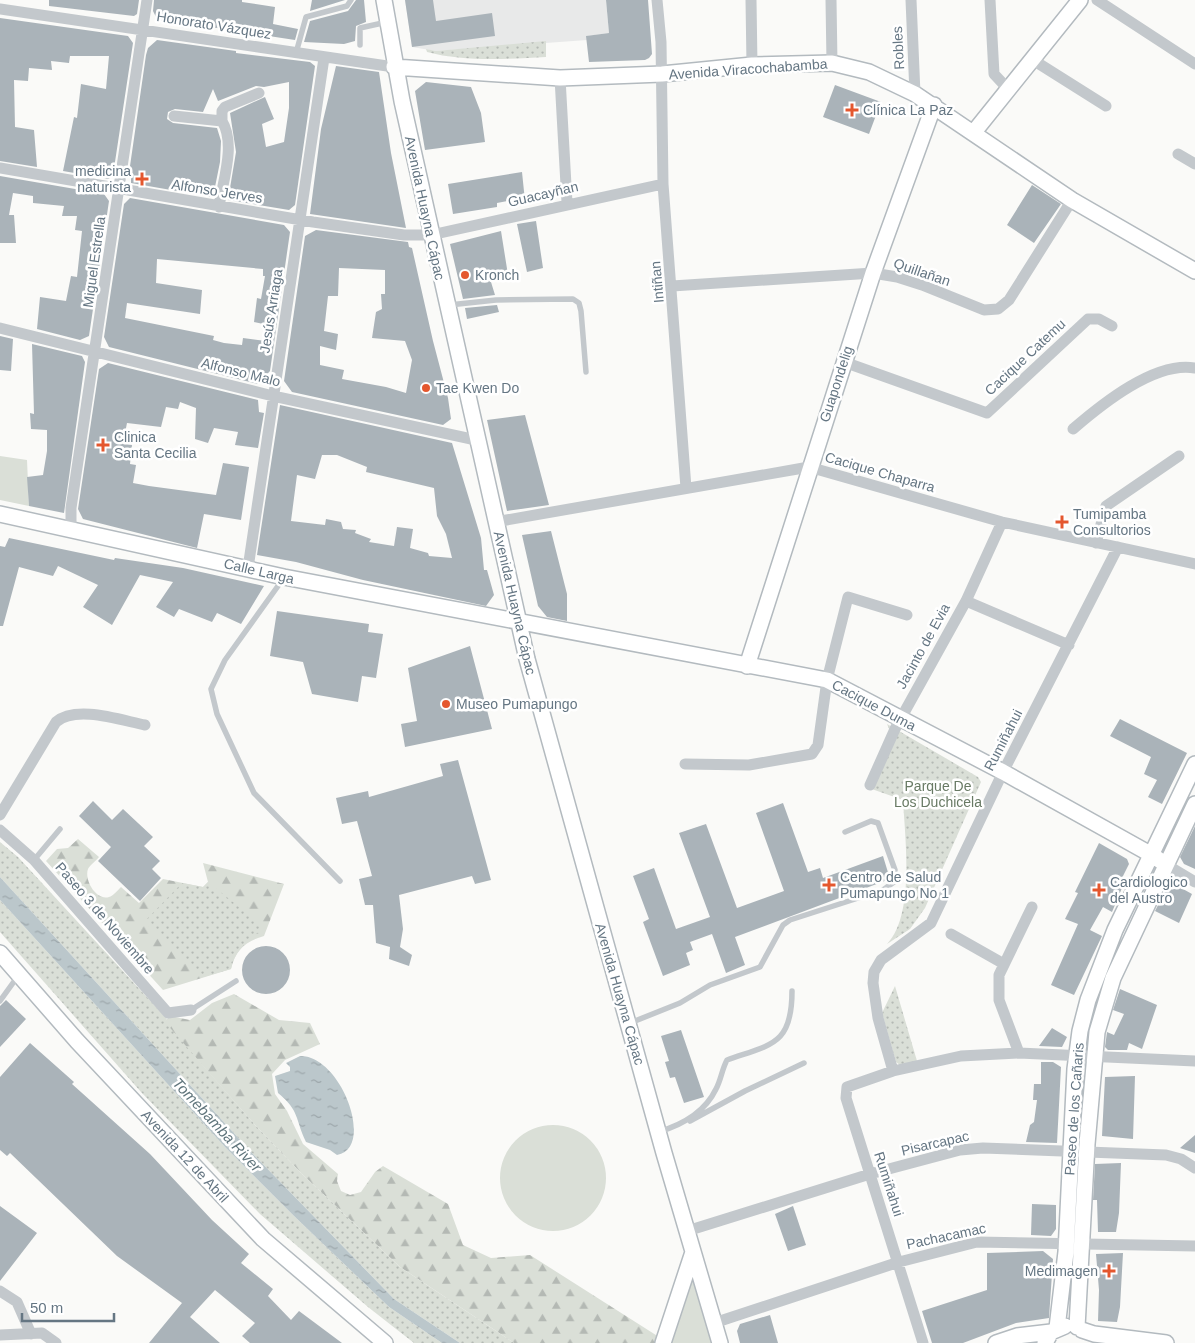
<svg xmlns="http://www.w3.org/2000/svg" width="1195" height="1343" font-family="Helvetica,sans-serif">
<defs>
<pattern id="forest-firs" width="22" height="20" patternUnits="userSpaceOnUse" patternTransform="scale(1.25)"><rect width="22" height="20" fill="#dadfd7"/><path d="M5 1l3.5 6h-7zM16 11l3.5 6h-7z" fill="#b4b9b4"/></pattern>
<pattern id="park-dots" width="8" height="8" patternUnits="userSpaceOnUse" patternTransform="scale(1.25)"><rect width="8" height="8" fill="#dadfd7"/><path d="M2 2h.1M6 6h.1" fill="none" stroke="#b4b9b4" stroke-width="1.8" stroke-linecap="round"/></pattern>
<pattern id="water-ripples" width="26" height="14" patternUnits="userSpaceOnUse" patternTransform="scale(1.25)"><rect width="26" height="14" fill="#bbc7cb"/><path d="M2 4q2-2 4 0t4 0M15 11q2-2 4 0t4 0" fill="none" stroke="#9ca6aa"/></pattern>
</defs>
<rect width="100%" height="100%" fill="#fafaf8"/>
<path fill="#e8e9e9" d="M405 0H606L609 33 587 36V40L436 51 412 47Z"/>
<path fill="#dadfd7" d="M0 456 27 460 29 506 0 500Z
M500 1178a53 53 0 1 1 106 0a53 53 0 1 1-106 0Z
M693 1271 714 1343H669Z"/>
<path fill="url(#forest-firs)" d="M78 839 99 857C96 861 90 865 88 869 84 880 96 901 109 897 113 896 118 890 121 887L139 903 163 879 203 887 208 882 203 863 284 884 264 936C246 941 235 950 231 969L163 990 46 861 57 849 68 848Z
M234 994 279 1020 310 1023 320 1044 285 1060 272 1074 275 1094 287 1111 303 1144 338 1174 337 1181 341 1191 350 1195 361 1192 375 1172 383 1166 448 1204 463 1245 491 1258 530 1255 659 1337 657 1343H514L400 1267 301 1173 256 1126 164 1022 170 1016 190 1020 212 1003Z"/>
<path fill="url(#park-dots)" d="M546 41V57C508 59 464 62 427 52L426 49 436 51Z
M887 724 978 777 981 782 925 908 910 929 887 944C915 915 905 838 903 800L866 787 890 731Z
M0 842 18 857 167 1019 165 1022 256 1126 301 1173 400 1267 514 1343H460L394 1299 253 1154 0 877Z
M208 882 264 927C250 940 235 949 231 969L203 977 144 922 182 883 203 887Z
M0 900 225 1147 294 1216 389 1307 442 1343H414L368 1307 260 1214 141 1092 0 932Z
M895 986 917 1061 900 1065 896 1062 882 1013Z"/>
<path fill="url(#water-ripples)" d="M0 877 253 1154 394 1299 460 1343H442L389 1307 294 1216 225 1147 0 900Z
M300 1056C341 1055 376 1148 337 1155L330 1150 306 1142C295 1119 300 1111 278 1093L275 1076 290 1071V1067L286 1063Z"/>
<path fill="#aab3b9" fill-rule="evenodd" d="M49 0H139L137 14 134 16 49 6Z
M154 0H242V2L275 7 273 24 298 29 295 40 204 26 185 24V28L157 19 153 11Z
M312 0H345L310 11Z
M356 0H364L366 22 356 26 355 41 344 44 304 42 310 21 348 11Z
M405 0H433L436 21 492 13 495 36 412 47Z
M606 0H648L652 54 649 58 645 60 589 62 586 36 609 33Z
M0 18 128 36 133 43 113 175 109 179 63 171 74 117 77 118 81 84 106 89 109 56H70L69 63 51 61 52 70 29 68 28 81 14 80 15 127 34 130 37 167 0 161Z
M157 40 236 51V53L310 62 315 66 295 205 289 210 228 200 236 152 230 113 265 97 274 119 262 124 266 147 284 142 289 108V82L264 87 256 86 218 101 213 89 203 112 175 109 168 112 167 119 173 123 217 128 221 141 220 162 214 192 211 197 131 183V173H129L146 55 148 48Z
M336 66 379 72 391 153 406 228 310 214 321 129Z
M426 82 471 87 481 113 485 142 425 150 415 91Z
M835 85 881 102 869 134 823 117Z
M522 172 525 201 513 202V200L497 203V207L453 214 448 184Z
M0 176 104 194 109 201 89 336 80 340 37 329 40 297 66 301 71 276 77 277 82 231 75 230 77 216H62L64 206 33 203V196L13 193 9 215H14L16 243H0Z
M1032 185 1061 204 1034 243 1007 225Z
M130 198 284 225 290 232 270 371 258 384 109 347 104 337 124 204ZM157 259 263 269V276H265L261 299 257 298 254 322 268 325 266 341 243 338 242 345 224 343 213 340 214 336 125 318 127 303 200 314 202 290 156 283Z
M536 221 543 268 527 272 517 224Z
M316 230 408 242 409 247 412 248 433 341 448 398 451 419 443 425 292 392 284 381 305 236ZM339 268 385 270V294H381L382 309 376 312 372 338 405 341 412 360 406 393 386 387 342 379 344 370 320 365V346L336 350 338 334 324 331 328 296H338Z
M501 231 508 275 491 282 495 295 463 299 450 244Z
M497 305 499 312 467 319 465 308Z
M0 336 13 339 11 371 0 370Z
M32 344 82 356 85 362 64 513 29 506 27 477 43 475 47 451V430L31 429 30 413 34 414Z
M108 363 258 400 259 412 264 413 258 448 235 445 238 432 214 428 208 443 195 439 196 408 180 402 178 409 166 407 161 427 127 423 123 443 132 445 130 464 136 465 133 483 149 486 216 495 223 463 249 467 241 520 204 514 197 548 83 519 78 509 99 369Z
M280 405 452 443 481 538 484 570H487L494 595 486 606 363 580 296 562 257 555ZM322 455H337L367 467 366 472 434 488 437 516 446 534 452 558 429 556 428 553 410 548 413 529 397 527 394 546 369 542 371 539 355 533 356 530 343 529 341 522 326 519 325 525 291 521 297 475 315 479Z
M525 415 549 505 507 511 487 420Z
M551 531 567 594V621L547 617 538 606 522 535Z
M9 538 114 560 115 558 183 568 264 586 241 624 217 613 212 622 179 609 174 617 156 607 173 582 140 575 112 625 83 607 98 585 58 566 53 576 19 567 3 626H0V546L5 547Z
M277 611 369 624 368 632 383 634 376 678 362 676 358 702 312 694 303 662 270 656Z
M470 646 492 729 405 747 401 724 417 721 408 668Z
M1120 719 1187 753 1162 804 1148 797 1157 780 1144 774 1151 757 1110 736Z
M458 760 491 880 475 884 472 876 399 895 403 929 400 947 412 955 409 966 389 959 390 947 376 943 373 905H365L359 879 372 876 357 821 342 824 336 798 368 791 369 797 443 776 440 764Z
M93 801 112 820 123 809 153 837 144 846 160 861 152 869 161 878 140 901 98 861 111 847 79 816Z
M783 803 808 872 820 868 823 878 883 856 890 879 735 937 745 965 726 973 712 934 690 942 693 950 686 953 690 965 663 976 643 922 649 919 633 876 654 868 676 929 710 917 679 833 706 824 737 908 784 891 756 813Z
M1195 826V869L1184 864 1180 857Z
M1099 843 1127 859 1129 864 1118 886 1122 888 1112 912 1103 907 1090 930 1102 936 1074 995 1051 985 1078 924 1065 919 1078 893 1075 892Z
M1169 884H1174L1192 894 1179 923 1155 911Z
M242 970a24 24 0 1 1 48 0a24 24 0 1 1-48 0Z
M1120 989 1157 1005 1142 1049 1129 1043 1127 1050H1108L1105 1047 1107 1032 1114 1035 1124 1014 1113 1010Z
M6 1000 26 1019 0 1047V1006Z
M1052 1028 1067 1037 1062 1047 1039 1046Z
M681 1030 704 1097 684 1103 675 1077 670 1078 665 1062 669 1061 661 1036Z
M30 1043 74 1082 72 1084 150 1154 212 1220 249 1254 241 1263 273 1289 268 1296 291 1320 299 1311 342 1343H250L242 1336 255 1323 215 1290 190 1317 220 1343H149L182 1303 117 1256 10 1153 7 1156 0 1150V1077Z
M1041 1062H1053L1061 1067 1057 1143 1026 1142 1030 1125 1034 1122 1037 1100H1033L1034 1084H1041Z
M1135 1076 1133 1139 1102 1136 1105 1077Z
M1195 1135V1153L1180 1148Z
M1121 1163 1119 1213 1116 1232H1098L1097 1200H1093L1095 1164Z
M1032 1204 1056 1205V1229L1051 1236 1031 1235Z
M0 1206 37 1233 0 1281Z
M793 1206 806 1245 788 1251 775 1214Z
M1043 1251 1053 1259 1049 1318 1016 1323 963 1343H932L922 1311 987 1290V1253Z
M1123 1253 1120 1307 1117 1322 1098 1321 1099 1290 1096 1254Z
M770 1315 778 1343H740L737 1331 740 1324Z"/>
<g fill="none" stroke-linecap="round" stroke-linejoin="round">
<defs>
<path id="secondary" d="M384 0 402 101 527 659 664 1153 720 1343
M394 67 560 78 662 74 752 65 832 63 869 72 915 94 1072 200 1195 271
M974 132 1080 0
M0 514 284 577 827 680 1003 772 1152 855 1165 864
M747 666 873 273 934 105
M0 953 77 1041 263 1239 385 1343
M1077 1327 1087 1144 1097 1032 1113 978 1195 804
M1057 1328 1066 1252 1075 1069 1080 1031 1088 1000 1115 930 1195 764
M1082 1330 1094 1334 1166 1343
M663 1343 693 1252
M996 1343 1017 1336 1051 1332
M1045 1343 1051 1332 1065 1326"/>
</defs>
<use href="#secondary" stroke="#b3babf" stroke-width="18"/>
<path stroke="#c3c8cc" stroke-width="5.5" d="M360 45V28L387 22
M296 53 306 17 347 6 351 0
M449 305 496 300 573 299 579 303 581 311 586 372
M283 579 225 660 211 689 217 714 254 793 340 881
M34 860 60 829
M0 1001 18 976
M191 1010 236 981
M630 1023 680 1003 710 985 760 967 783 925 790 920 883 890 894 882 895 870 878 823 871 821 845 832
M690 1121 745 1091 804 1063
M658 1132C682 1125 705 1112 716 1089 721 1080 722 1069 727 1060 772 1044 792 1045 792 991"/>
<path stroke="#c3c8cc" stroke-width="11" d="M657 0 661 42 663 184 686 488
M751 0 752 65
M831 0 832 63
M911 0 915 94
M990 0 994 74 1008 89
M1097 0 1195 64
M0 9 394 67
M1033 60 1106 106
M560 78 567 203
M174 116 222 121
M222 121V111L225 107 259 93
M1178 154 1195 164
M0 168 313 222 404 235H431L663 184
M219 207C223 180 236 144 222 121
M672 286 873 273 897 277 922 285 984 310 998 309 1009 300 1072 200
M0 328 273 396 476 440
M844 362 987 413 1088 319H1099L1112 326
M1073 429C1102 404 1155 361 1195 368
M495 522 809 467 1002 522 1195 564
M71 528V508L147 0
M1096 543 1106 506 1179 456
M248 568 324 58
M966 601 1069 645
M685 764 749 765 812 754 818 745 827 680 848 597 907 615
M870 785 895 729 966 601 1002 522
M0 815 56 722C76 705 120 720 145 725
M0 830 34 860 168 1013 191 1010
M1165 864 1195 882
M951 934 1004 964
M1019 1053 999 1000V975L1032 907
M893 1071 878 1018 873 983 874 972 881 960 931 923 1003 772 1118 547
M687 1231 870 1174 960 1150 983 1148 1166 1155 1181 1159 1195 1168
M0 1291 17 1302 31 1334
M714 1323 899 1262 977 1242 1195 1246
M0 1335 42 1333 56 1343
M923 1343 846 1098 847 1087 893 1071 961 1056 1019 1053 1195 1061"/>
<use href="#secondary" stroke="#fff" stroke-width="15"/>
</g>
<g fill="#e4572e" stroke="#fff" stroke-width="2">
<path d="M849.5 102.5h5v5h5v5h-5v5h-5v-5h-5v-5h5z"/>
<path d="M139.5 171.5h5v5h5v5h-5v5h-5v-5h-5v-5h5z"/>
<circle cx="465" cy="275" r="5"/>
<circle cx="426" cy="388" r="5"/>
<path d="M100.5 437.5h5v5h5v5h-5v5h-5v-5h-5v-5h5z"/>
<path d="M1059.5 514.5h5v5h5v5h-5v5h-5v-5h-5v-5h5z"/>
<circle cx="446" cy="704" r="5"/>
<path d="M826.5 877.5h5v5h5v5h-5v5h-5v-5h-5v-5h5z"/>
<path d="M1096.5 882.5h5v5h5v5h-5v5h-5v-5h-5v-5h5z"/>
<path d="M1106.5 1263.5h5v5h5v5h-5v5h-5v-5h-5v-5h5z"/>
</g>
<g text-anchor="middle" stroke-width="5" stroke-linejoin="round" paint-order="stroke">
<g font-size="14" fill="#657683" stroke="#fff">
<text transform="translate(214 25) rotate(9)" y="5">Honorato Vázquez</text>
<text transform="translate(898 48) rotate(-93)" y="5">Robles</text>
<text transform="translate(748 69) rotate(-4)" y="5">Avenida Viracochabamba</text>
<text transform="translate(217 191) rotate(9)" y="5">Alfonso Jerves</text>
<text transform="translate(543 194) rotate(-13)" y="5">Guacayñan</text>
<text transform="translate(425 208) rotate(78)" y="5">Avenida Huayna Cápac</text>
<text transform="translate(94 262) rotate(-82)" y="5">Miguel Estrella</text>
<text transform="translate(922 272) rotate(19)" y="5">Quillañan</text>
<text transform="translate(657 282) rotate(-95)" y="5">Intiñan</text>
<text transform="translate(271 311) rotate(-81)" y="5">Jesús Arriaga</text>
<text transform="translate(1025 357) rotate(-43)" y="5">Cacique Catemu</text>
<text transform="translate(241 372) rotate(14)" y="5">Alfonso Malo</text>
<text transform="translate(836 384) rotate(-72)" y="5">Guapondelig</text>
<text transform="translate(880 472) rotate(16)" y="5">Cacique Chaparra</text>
<text transform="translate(259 571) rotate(13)" y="5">Calle Larga</text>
<text transform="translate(515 603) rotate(77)" y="5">Avenida Huayna Cápac</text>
<text transform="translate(923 646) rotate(-61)" y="5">Jacinto de Evia</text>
<text transform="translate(874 705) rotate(28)" y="5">Cacique Duma</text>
<text transform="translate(1003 740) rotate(-63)" y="5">Rumiñahui</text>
<text transform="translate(105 918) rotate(49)" y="5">Paseo 3 de Noviembre</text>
<text transform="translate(620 994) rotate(74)" y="5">Avenida Huayna Cápac</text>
<text transform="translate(1074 1109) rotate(-86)" y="5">Paseo de los Cañaris</text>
<text transform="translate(935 1143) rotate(-13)" y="5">Pisarcapac</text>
<text transform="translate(185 1156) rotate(47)" y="5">Avenida 12 de Abril</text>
<text transform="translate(889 1184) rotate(72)" y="5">Rumiñahui</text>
<text transform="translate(946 1236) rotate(-12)" y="5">Pachacamac</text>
</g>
<g font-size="14" fill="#657683" stroke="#fff" text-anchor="start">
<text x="863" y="115">Clínica La Paz</text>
<text x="131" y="176" text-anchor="end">medicina<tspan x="131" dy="16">naturista</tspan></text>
<text x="475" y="280">Kronch</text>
<text x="436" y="393">Tae Kwen Do</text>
<text x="114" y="442">Clinica<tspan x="114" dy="16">Santa Cecilia</tspan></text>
<text x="1073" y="519">Tumipamba<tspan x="1073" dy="16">Consultorios</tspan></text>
<text x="456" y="709">Museo Pumapungo</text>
<text x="840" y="882">Centro de Salud<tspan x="840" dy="16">Pumapungo No 1</tspan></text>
<text x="1110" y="887">Cardiologico<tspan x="1110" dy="16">del Austro</tspan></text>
<text x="1098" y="1276" text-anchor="end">Medimagen</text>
</g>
<g font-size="14" fill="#687a64" stroke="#fff">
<text x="938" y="791">Parque De<tspan x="938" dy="16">Los Duchicela</tspan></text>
</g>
<g font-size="15" font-style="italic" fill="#60757c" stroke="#fff">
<text transform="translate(217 1125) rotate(47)" y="5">Tomebamba River</text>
</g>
</g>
<path d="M22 1313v8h92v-8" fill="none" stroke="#657683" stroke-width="2.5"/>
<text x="30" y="1313" font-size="15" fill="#657683" stroke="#ffffff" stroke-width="4" paint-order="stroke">50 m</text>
</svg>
